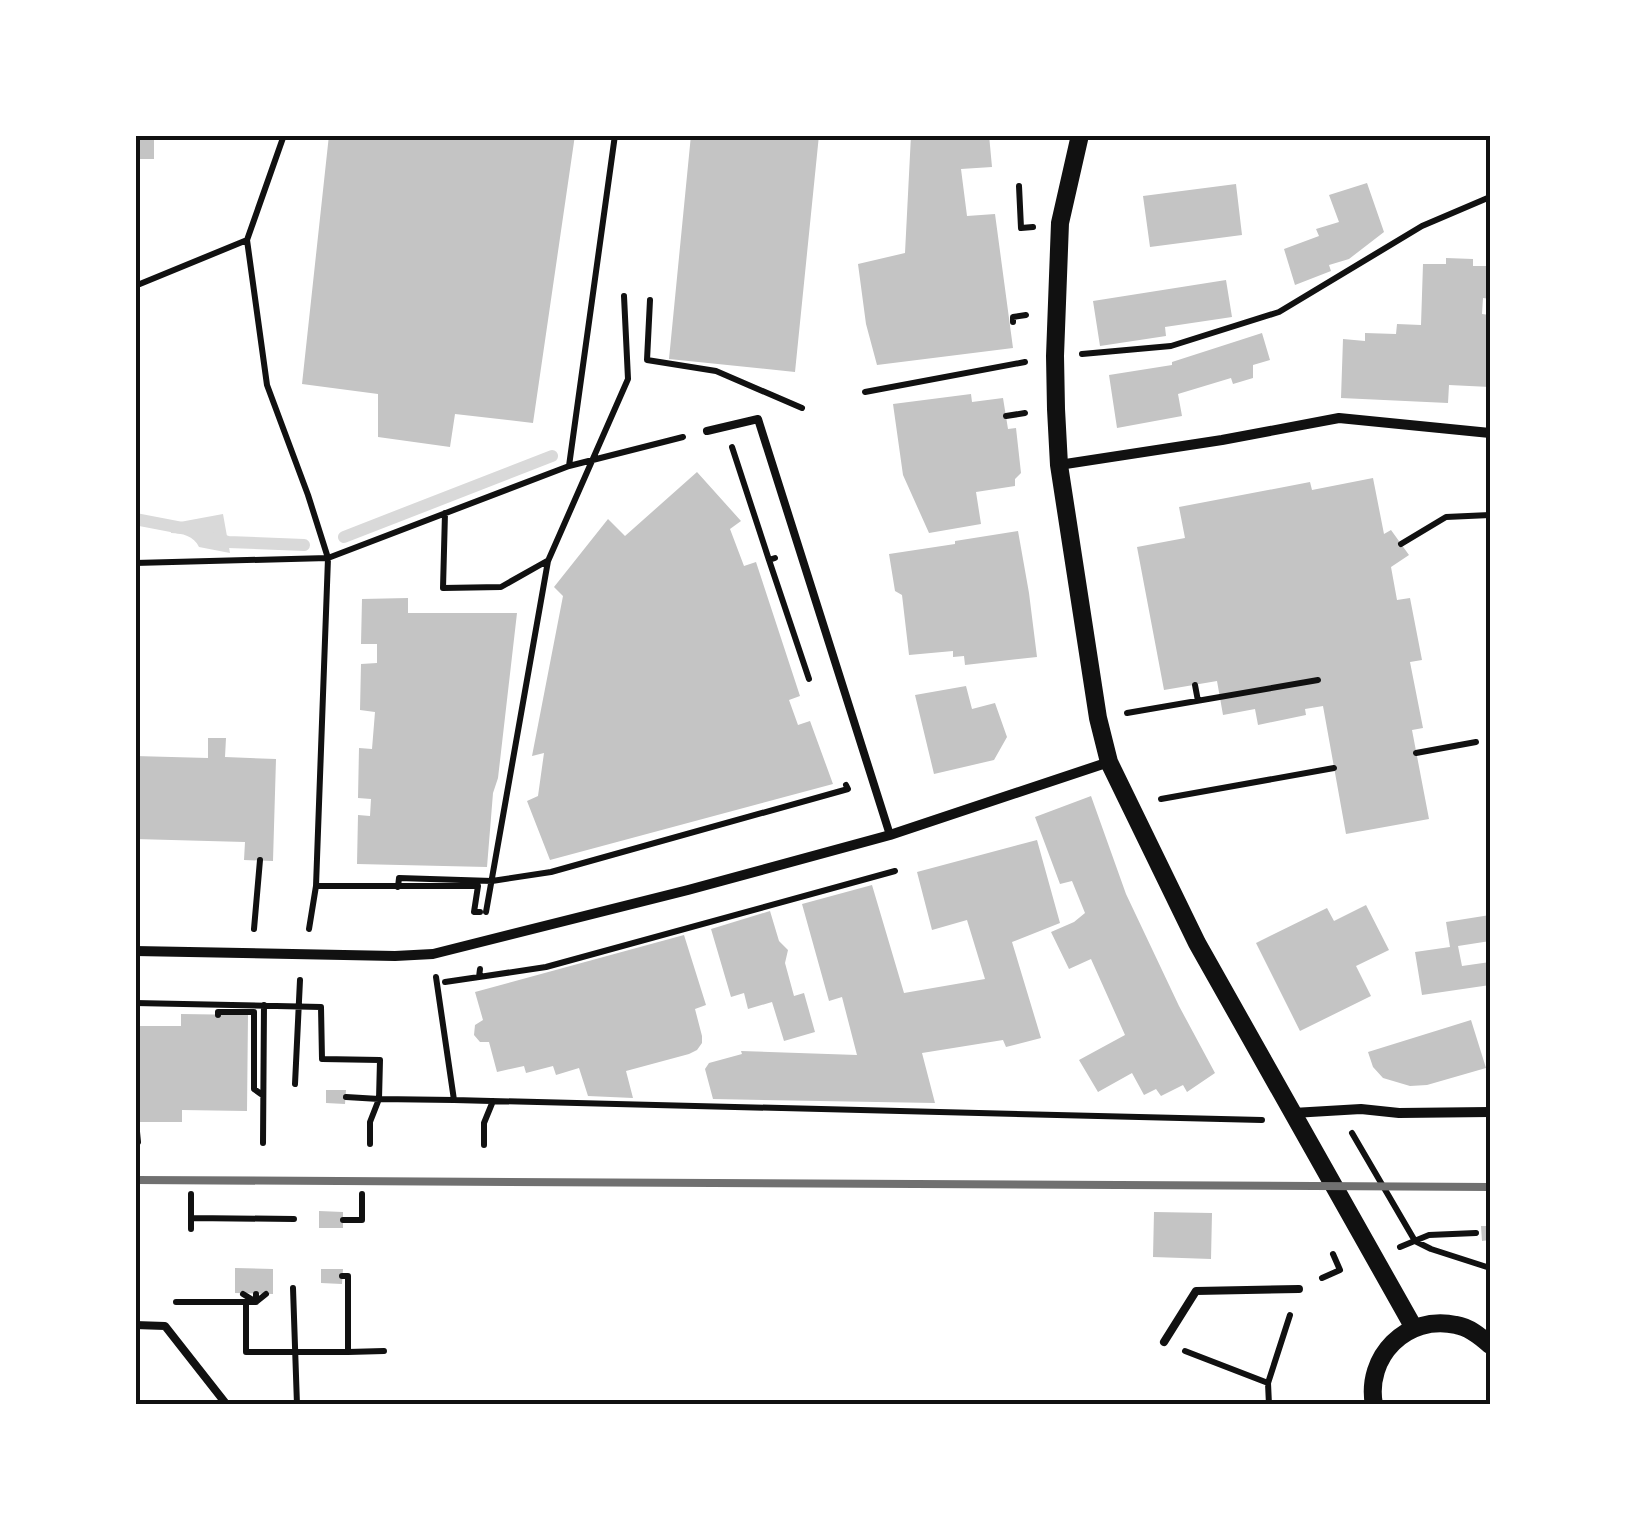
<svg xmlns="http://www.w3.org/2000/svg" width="1625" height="1540" font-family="Signika,sans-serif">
<rect width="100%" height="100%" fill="#fff"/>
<path fill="#d9d9d9" d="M223 514 230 553 199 547C194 536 182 533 171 533L169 524Z"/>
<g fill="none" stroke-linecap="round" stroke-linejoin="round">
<path stroke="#d9d9d9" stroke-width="12" d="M135 519 182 528
M344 537 552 456
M215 538 228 542 304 545"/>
</g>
<path fill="#c4c4c4" d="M135 135H154V159H135Z
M329 135H575L533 423 455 414 450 447 378 437V394L302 384Z
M691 135H819L795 372 669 359Z
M911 135H989L992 167 961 169 967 216 995 214 1013 348 877 365 866 324 858 264 905 253Z
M1367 183 1384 232 1349 259 1329 265 1331 271 1295 285 1284 249 1319 236 1316 229 1339 222 1329 195Z
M1236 184 1242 235 1150 247 1143 196Z
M1446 258 1473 259V266H1490V299L1483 298 1482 314 1490 315V387L1449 385 1448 403 1341 398 1343 339 1365 341V333L1396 334 1397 324 1421 325 1423 264H1446Z
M1226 280 1232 317 1165 327 1166 336 1100 346 1093 301Z
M1262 333 1270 360 1253 365V378L1233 384 1231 378 1178 394 1182 416 1117 428 1109 375 1172 365V362Z
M971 394 972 402 1003 398 1008 429 1016 428 1021 473 1015 479V486L976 492 981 524 929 533 903 475 893 404Z
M697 472 741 521 730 529 744 566 756 562 800 696 789 700 798 725 810 721 833 784 550 860 527 801 538 796 544 753 532 756 563 596 554 587 608 519 625 536Z
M1373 478 1384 534 1391 530 1409 555 1391 567 1397 600 1410 598 1422 660 1410 662 1423 728 1412 730 1429 819 1346 834 1323 706 1305 709 1306 715 1258 725 1255 709 1223 715 1217 681 1164 690 1137 547 1185 538 1179 507 1310 482 1312 490Z
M1018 531 1029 593 1037 657 965 665 964 656 953 657V651L909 655 902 595 895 591 889 554 955 544V541Z
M408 598V613H517L498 778 493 793 487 867 357 864 358 815 370 816 371 799 358 798 359 748 372 749 375 712 360 710 361 664 377 663V644H361L362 599Z
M966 686 972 709 995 703 1007 737 994 760 934 774 915 695Z
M208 738H226L225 757 276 759 273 861 244 860 245 842 135 839V756L208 758Z
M1091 796 1126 894 1179 1006 1215 1073 1187 1092 1183 1085 1161 1096 1156 1089 1144 1095 1132 1073 1098 1092 1079 1060 1125 1035 1091 959 1069 969 1051 932 1074 922 1085 913 1072 881 1060 884 1035 817Z
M1037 840 1060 923 1012 942 1041 1038 1006 1047 1003 1040 922 1053 935 1103 713 1099 705 1069 709 1063 742 1054 741 1051 857 1055 842 997 829 1001 802 904 872 885 904 993 985 979 967 920 932 930 917 872Z
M1366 905 1389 950 1356 966 1371 996 1300 1031 1256 943 1327 908 1334 921Z
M770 911 779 941 788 950 785 963 794 996 804 993 815 1032 784 1041 772 1002 748 1009 744 993 731 997 711 929Z
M1490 915V941L1458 946 1462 966 1490 962V985L1422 995 1415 952 1450 947 1446 922Z
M684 935 706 1005 695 1009 702 1036V1043L697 1050 689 1054 626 1071 633 1098 588 1096 579 1068 556 1075 553 1066 526 1073 524 1066 497 1072 489 1042H480L474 1035 475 1025 483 1020 475 992Z
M181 1014 248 1015 247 1111 182 1110V1122H135V1026H181Z
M1471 1020 1486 1068 1427 1085 1410 1086 1383 1078 1373 1067 1368 1052Z
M326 1090H346L345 1104 326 1103Z
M319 1211 343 1212V1228H319Z
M1154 1212 1212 1213 1211 1259 1153 1257Z
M1481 1226H1490V1240L1482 1241Z
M235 1268 273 1269V1294L235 1293Z
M321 1269H343L342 1284 321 1283Z"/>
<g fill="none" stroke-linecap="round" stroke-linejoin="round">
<path stroke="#111" stroke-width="6" d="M284 135 247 240 267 385 308 495 328 558 316 886 309 929
M1019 186 1021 228 1033 227
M135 286 247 240
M650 300 647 360 716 371 802 408
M1013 322V317L1026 315
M1082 354 1171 346 1279 312 1422 226 1490 197
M865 392 1025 362
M1006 416 1025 413
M732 447 769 560
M569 466 615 135
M445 513 443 588 501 587 547 561
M1401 544 1446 517 1490 515
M775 558 769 560 809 679
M135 563 328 558 569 466 683 437
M1195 685 1198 701
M1127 713 1318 680
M1416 753 1476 742
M1161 799 1334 768
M316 886H478L474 912H480
M398 887 399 878 492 881 551 872 848 789 846 785
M486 912 548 561 628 379 624 296
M254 929 260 860
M436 977 454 1100 1262 1120
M479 977 546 967 895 871
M445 982 479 977 480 969
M135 1003 321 1007 322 1059 380 1060 379 1099 454 1100
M218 1015V1012H254V1089L261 1094
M295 1084 300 980
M346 1097 379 1099 370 1122V1144
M135 1111 138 1142
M1352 1133 1415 1241 1431 1249 1490 1268
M263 1143 264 1005
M484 1145V1123L493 1101
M191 1218 294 1219
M343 1220H362V1194
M191 1229V1194
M1400 1247 1429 1235 1476 1233
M1322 1278 1340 1270 1333 1254
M293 1288 297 1405
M243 1294 256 1302 266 1294
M176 1302H256V1294
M246 1302V1352H348V1276H342
M1185 1351 1268 1383
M348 1352 384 1351
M1269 1405 1268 1383 1290 1315"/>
<path stroke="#111" stroke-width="8" d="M707 431 758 419 890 835
M135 1325 165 1326 227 1405
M1164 1342 1196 1291 1299 1289"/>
<path stroke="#111" stroke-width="10" d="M1059 465 1222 440 1339 418 1490 433
M135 951 395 956 433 954 688 890 890 835 1109 762
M1293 1113 1361 1109 1399 1113 1490 1112"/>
<path stroke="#111" stroke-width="18" d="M1080 135 1060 223 1055 356 1056 409 1059 465 1098 718 1109 762 1197 943 1414 1328
M1374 1405C1365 1357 1406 1314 1456 1325 1469 1327 1480 1336 1490 1345"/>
<path stroke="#707070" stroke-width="8" d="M135 1180 1490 1187"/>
</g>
<rect width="1625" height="1540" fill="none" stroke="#ffffff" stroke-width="275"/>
<rect x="138" y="138" width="1350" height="1264" fill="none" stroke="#111" stroke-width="4"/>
</svg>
